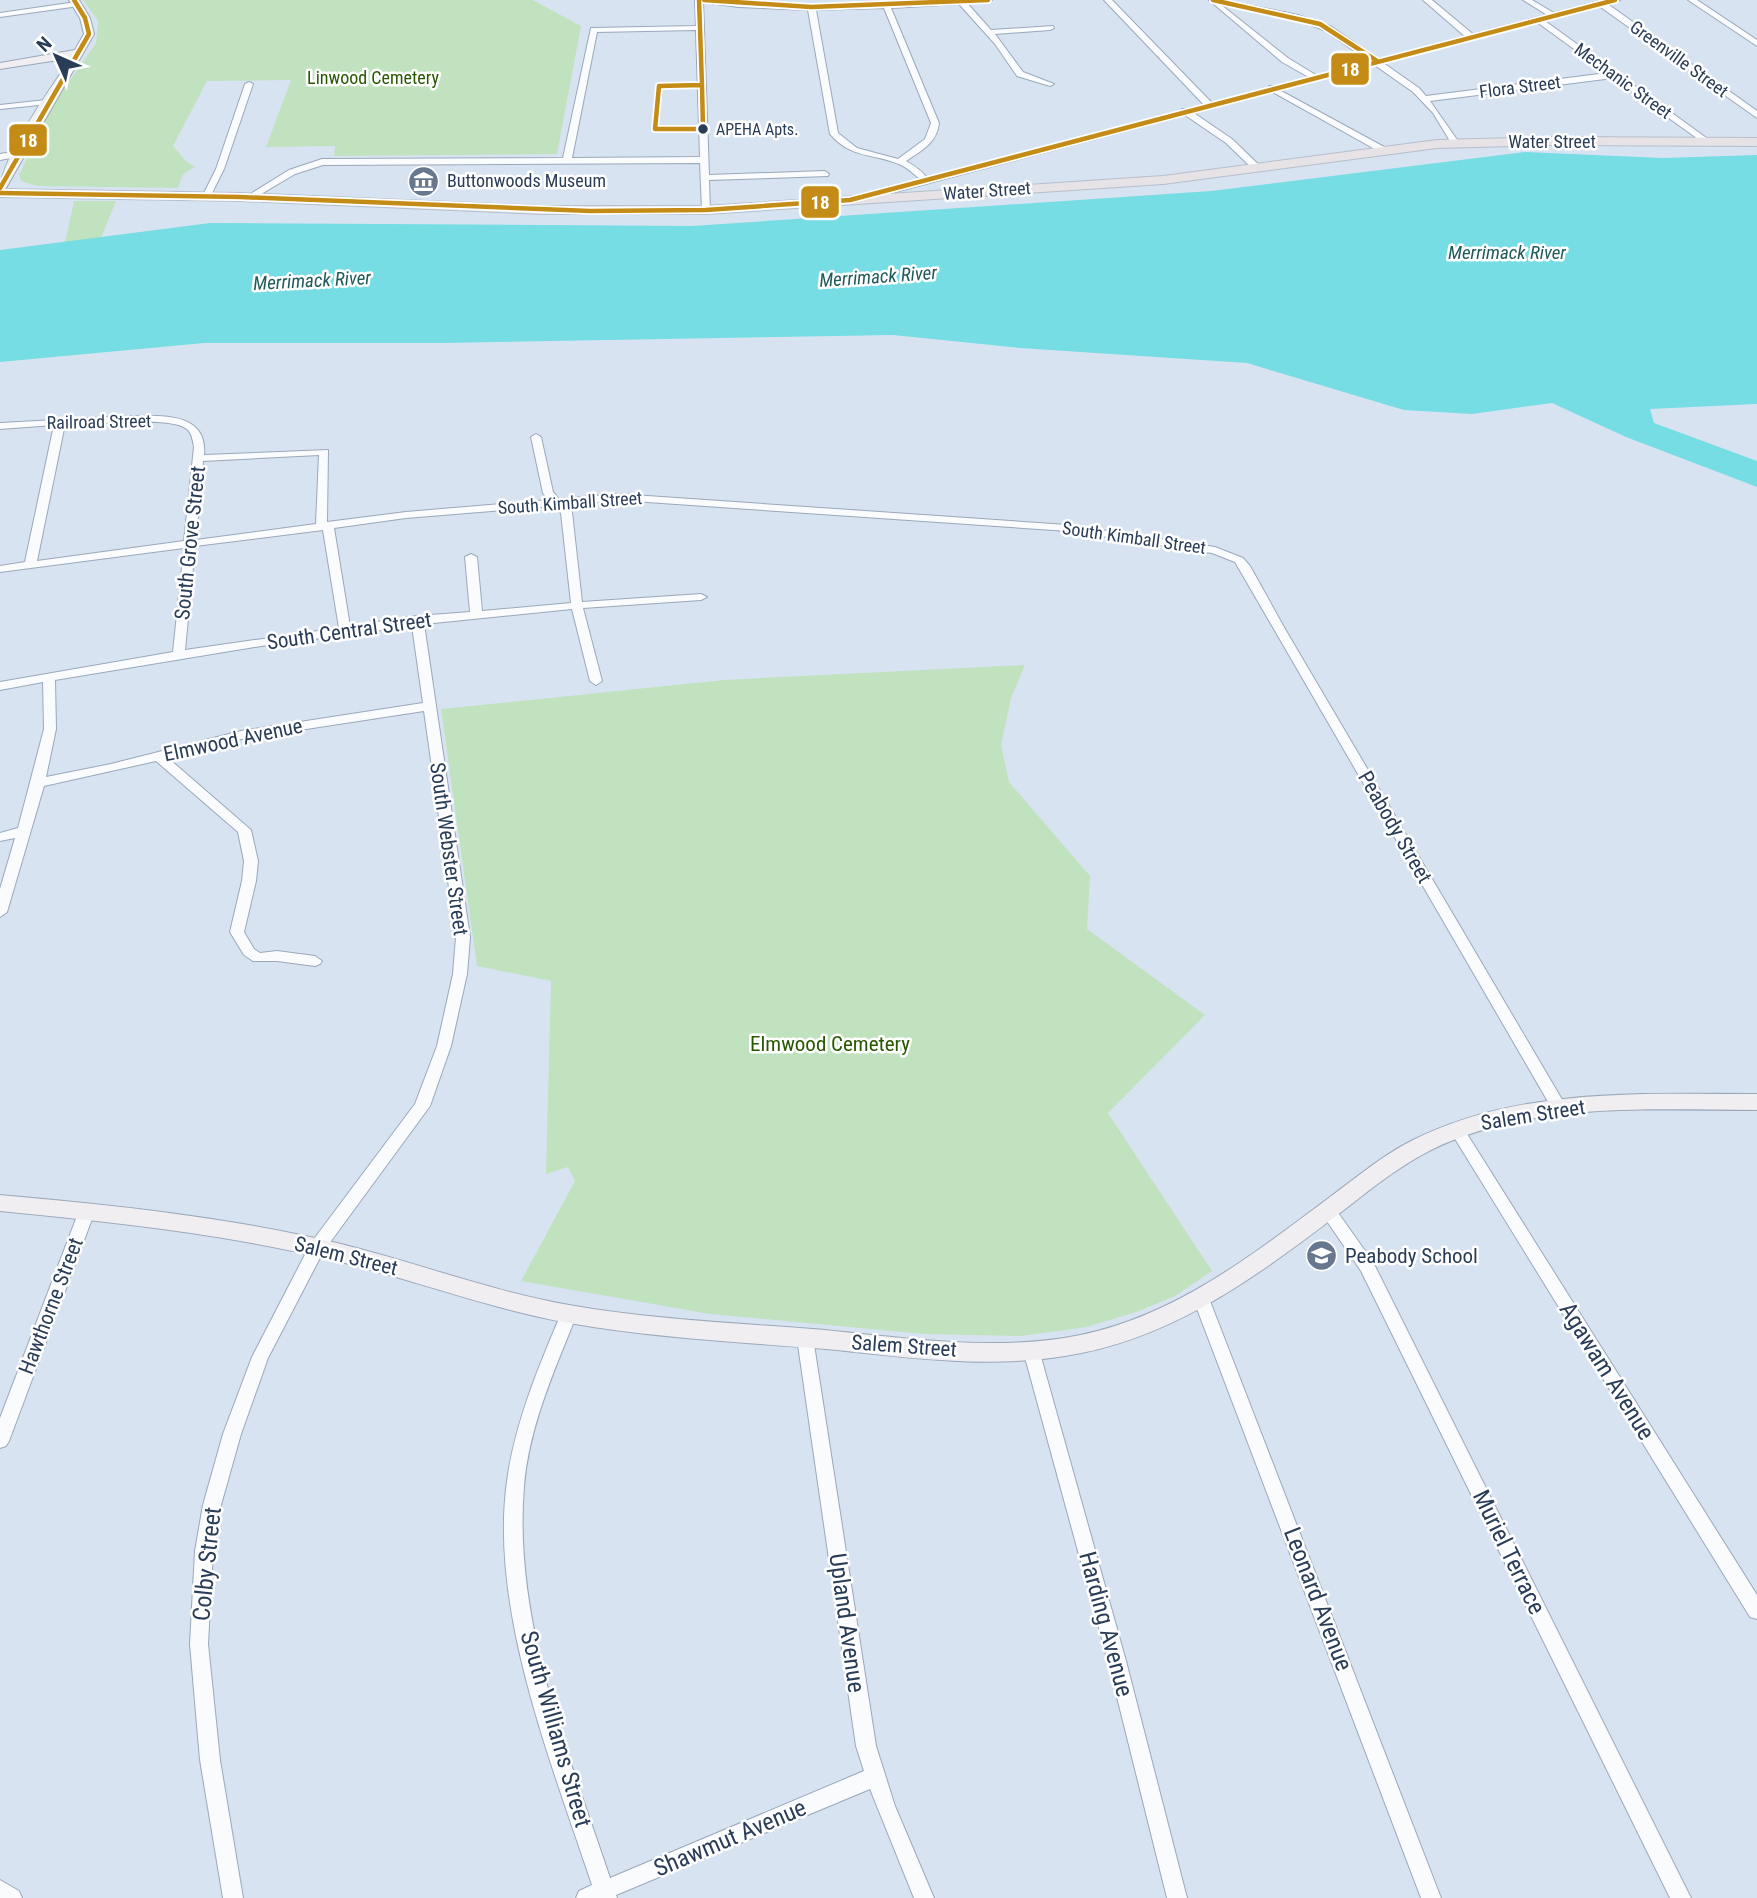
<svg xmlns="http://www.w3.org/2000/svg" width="1757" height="1898" font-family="'Roboto Condensed',sans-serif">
<rect width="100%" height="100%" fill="#d8e3f2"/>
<path fill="#c1e2bf" d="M83 0H533L581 26 557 154 334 156 335 146 266 147 291 80 207 81 173 146 186 161 195 167 183 174 178 188 37 186 21 181 19 175 54 103 96 43 98 21Z
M74 201H116L101 238 65 243Z
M1025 665 1011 698 1001 745 1009 782 1090 876 1087 929 1205 1015 1108 1113 1212 1271 1175 1296 1139 1311 1087 1327 1021 1336 924 1334 710 1314 521 1281 575 1181 568 1167 546 1174 551 981 477 966 441 709 724 680Z"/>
<path fill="#75dde3" d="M1525 152 1663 158 1757 155V404L1650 409 1654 423 1757 461V487L1626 437 1552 403 1472 414 1404 410 1247 363 1020 348 893 335 444 343H204L0 362V250L210 223 692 226 1211 191Z"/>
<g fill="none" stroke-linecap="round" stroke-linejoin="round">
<defs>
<path id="minor" d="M695 0 807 6 811 4 815 6C875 5 931 0 992 0L967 3 991 30 1053 26 1054 28 1050 30 995 34 1023 72 1054 84 1050 86 1017 76 995 44 959 4 891 8 939 123C937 143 921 151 906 161 915 166 922 171 928 179L924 182C916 177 910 169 901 165 874 153 851 159 830 134L808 10 738 7 703 2 709 175 825 171 829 174 828 176 709 180 710 210 706 213 702 210 700 163 323 165 295 174 251 200 244 198 289 170 322 159 563 158 591 28 696 26ZM884 8 931 123 925 139 898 159 857 148 838 133 816 10ZM696 30 700 157 572 158 597 32Z
M1104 0H1112L1212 103V107H1206Z
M1209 0H1224L1298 15 1332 27 1419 88 1426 96 1607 73 1534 20 1541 18 1712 142 1705 144 1613 78 1430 101 1460 144 1453 146 1433 113 1413 92 1326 31 1296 19 1220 4 1288 58 1319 77 1312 79 1282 62Z
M1423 0H1432L1474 35V39H1468Z
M1523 0H1532L1559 16 1552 18Z
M1688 0H1697L1757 40V46Z
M76 2 80 4 79 6 0 17V13Z
M1599 2H1605L1757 111V118L1599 6Z
M249 82 253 84 224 169 209 199H203L202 197 216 169 245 84Z
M1272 86 1386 148 1387 150 1380 152 1269 90V86Z
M46 100 50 102 49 104 0 109V105Z
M1182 109H1188L1232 139 1261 167V171H1255L1226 143 1182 113Z
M19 151 22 152V156L0 160V154Z
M129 416C159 416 208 411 204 455L328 450 327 522 406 512 548 500 543 493 531 437 536 434 541 437 553 492 559 499 618 494 1068 525 1215 547 1243 558 1250 566 1285 629 1567 1108 1564 1112H1554L1235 562 1212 553 1068 531 618 500 565 505 572 512 582 602 701 594 707 597 701 600 583 608 602 681 596 685 590 681 572 609 424 624 470 937 467 974 451 1046 430 1106 323 1252 268 1358 241 1434 221 1505 213 1551 208 1644 220 1760 243 1898H223L200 1760 190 1644 195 1551 203 1505 223 1434 252 1357 311 1243 415 1104 437 1046 453 974 456 937 424 711 241 739 168 758 251 830 258 861 256 881 244 932 254 949 260 953 277 951 315 956 322 961 320 964 315 966 277 961H253L244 955 230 932 242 881 244 861 238 832 156 761 44 786 7 912 0 917V889L15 838 0 841V833L18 828 44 729 43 682 0 690V682L173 652 184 548 0 572V566L25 562 54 425 0 429V423ZM129 422C143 422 177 420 188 430 192 434 193 442 194 447L184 541 37 561 65 424ZM319 455 316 524 196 540 203 461ZM554 506 561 513 571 603 482 611 477 557 471 554 465 557 470 612 417 616 350 626 334 528 406 518ZM323 530 339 628 185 650 195 546ZM412 626 423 703 241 731 111 764 46 777 56 729 55 680 261 646Z
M1457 1124 1462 1126 1757 1595V1619L1750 1617 1452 1134 1449 1130 1452 1126Z
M87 1205 93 1207 95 1211 9 1441 6 1446 0 1448V1418L79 1211 81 1207Z
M1328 1205 1334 1207 1373 1262 1691 1898H1670L1361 1271 1320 1211 1322 1207Z
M1202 1294 1208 1296 1210 1301 1441 1898H1421L1194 1301 1196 1296Z
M569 1307 575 1309 577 1314C555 1369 529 1426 524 1486 513 1621 568 1752 610 1878L864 1771 856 1746 797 1338 799 1333 805 1331 811 1333 813 1338 876 1746 895 1806 934 1898H914L870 1789 616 1895 617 1898H576L579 1891 592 1885C552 1764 489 1610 507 1481 515 1423 538 1368 561 1314L563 1309Z
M1031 1343 1037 1345 1039 1350 1126 1661 1187 1898H1167L1108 1661 1023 1350 1025 1345Z
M0 1880 19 1891 22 1898H0Z"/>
<path id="secondary" d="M69 0H79L90 18 94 34 6 188 0 192C0 158 51 88 71 58L0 69V63L75 50 84 34 80 18Z
M1603 0H1620L854 203 844 200Z
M1757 1094V1110C1648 1110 1531 1101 1431 1150 1395 1168 1364 1195 1332 1219 1250 1281 1169 1340 1065 1356 986 1369 905 1357 826 1349 740 1342 654 1338 569 1323 490 1309 415 1280 337 1261 227 1234 113 1222 0 1211V1195C113 1205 227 1217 337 1243 415 1262 490 1291 569 1305 653 1320 740 1323 825 1330 904 1338 985 1350 1064 1338 1168 1322 1248 1258 1330 1197 1357 1177 1383 1155 1413 1140 1519 1087 1642 1094 1757 1094Z"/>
<path id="primary" d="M1553 137 1757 138V146L1553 145 1437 148 1163 184 706 214H542L240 201 0 197V189L240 193 542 206H706L1163 176 1437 140Z"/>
</defs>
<use href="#minor" stroke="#9aa8ba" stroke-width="2"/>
<use href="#secondary" stroke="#9aa8ba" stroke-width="2"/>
<use href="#primary" stroke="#b6bfcc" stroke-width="2"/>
<use href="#minor" fill="#f9fbfd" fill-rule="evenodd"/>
<use href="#secondary" fill="#f0eef1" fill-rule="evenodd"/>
<use href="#primary" fill="#e6e2e5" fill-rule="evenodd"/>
<defs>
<path id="bus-1" d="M699 0 702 85
M704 0 811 7 988 0
M1213 0 1320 24 1377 61
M702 85 703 129H655L659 86Z
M0 188 89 34 85 18 74 0
M0 193 240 197 590 211 706 210 850 200 1615 0"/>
</defs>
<use href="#bus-1" stroke="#fff" stroke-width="8"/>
<use href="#bus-1" stroke="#c48c16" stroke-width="4.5"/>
</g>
<defs>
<symbol id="museum-disc" viewBox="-11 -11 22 22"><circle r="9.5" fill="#66778e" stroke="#fff"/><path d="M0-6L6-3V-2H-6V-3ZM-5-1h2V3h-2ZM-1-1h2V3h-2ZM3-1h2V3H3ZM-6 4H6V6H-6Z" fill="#fff"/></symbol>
<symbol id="school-disc" viewBox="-11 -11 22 22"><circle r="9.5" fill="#66778e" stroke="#fff"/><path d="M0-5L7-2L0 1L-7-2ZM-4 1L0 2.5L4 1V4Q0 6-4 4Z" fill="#fff"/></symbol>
</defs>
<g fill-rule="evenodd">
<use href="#museum-disc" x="406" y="164" width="35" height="35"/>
<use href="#school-disc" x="1304" y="1238" width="35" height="35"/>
</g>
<circle fill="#293d58" stroke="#fff" stroke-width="2.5" cx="703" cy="129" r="6"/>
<g text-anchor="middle" stroke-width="5" stroke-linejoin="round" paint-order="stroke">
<g font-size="16" fill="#293d58" stroke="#fff" text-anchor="start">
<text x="716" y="135">APEHA Apts.</text>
</g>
<g font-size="18" fill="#293d58" stroke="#fff">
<text transform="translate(1679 59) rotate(36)" y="6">Greenville Street</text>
<text transform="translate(1623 81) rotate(36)" y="6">Mechanic Street</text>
<text transform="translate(1520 87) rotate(-7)" y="6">Flora Street</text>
<text x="1552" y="148">Water Street</text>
<text transform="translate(987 191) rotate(-4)" y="6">Water Street</text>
<text transform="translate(99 422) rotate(-1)" y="6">Railroad Street</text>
<text transform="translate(570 503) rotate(-4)" y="6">South Kimball Street</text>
<text transform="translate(1134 538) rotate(8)" y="6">South Kimball Street</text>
</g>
<g font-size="18" fill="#285701" stroke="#fff">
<text x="373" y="84">Linwood Cemetery</text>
</g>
<g font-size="18" fill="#293d58" stroke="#fff" text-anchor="start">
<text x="447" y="187">Buttonwoods Museum</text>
</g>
<g font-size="19" font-style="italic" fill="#205b5c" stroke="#fff">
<text x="1507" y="259">Merrimack River</text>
<text transform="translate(878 276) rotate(-4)" y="7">Merrimack River</text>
<text transform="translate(312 280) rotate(-3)" y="7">Merrimack River</text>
</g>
<g font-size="21" fill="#293d58" stroke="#fff">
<text transform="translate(190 543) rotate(-84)" y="7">South Grove Street</text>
<text transform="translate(349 631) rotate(-8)" y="7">South Central Street</text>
<text transform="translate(233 740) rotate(-12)" y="7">Elmwood Avenue</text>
<text transform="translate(1395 827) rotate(60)" y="7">Peabody Street</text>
<text transform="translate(449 849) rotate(82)" y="7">South Webster Street</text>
<text transform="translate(1533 1115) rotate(-9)" y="7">Salem Street</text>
<text transform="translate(346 1256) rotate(14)" y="7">Salem Street</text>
<text transform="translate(51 1306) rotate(-69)" y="7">Hawthorne Street</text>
<text transform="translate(904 1346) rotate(4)" y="7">Salem Street</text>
</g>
<g font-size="21" fill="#285701" stroke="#fff">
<text x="830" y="1051">Elmwood Cemetery</text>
</g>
<g font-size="21" fill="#293d58" stroke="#fff" text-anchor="start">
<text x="1345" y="1263">Peabody School</text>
</g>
<g font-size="24" fill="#293d58" stroke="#fff">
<text transform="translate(1607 1371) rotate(58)" y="8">Agawam Avenue</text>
<text transform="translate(1509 1552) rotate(64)" y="8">Muriel Terrace</text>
<text transform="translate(207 1564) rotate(-84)" y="8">Colby Street</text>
<text transform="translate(1318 1599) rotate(69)" y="8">Leonard Avenue</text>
<text transform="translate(847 1623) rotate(82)" y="8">Upland Avenue</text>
<text transform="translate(1106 1624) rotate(75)" y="8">Harding Avenue</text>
<text transform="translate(556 1729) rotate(74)" y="8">South Williams Street</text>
<text transform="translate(730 1838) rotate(-23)" y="8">Shawmut Avenue</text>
</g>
</g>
<g stroke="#fff" stroke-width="2.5">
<rect x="1330" y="52" width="40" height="34" rx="7" fill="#c48c16"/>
<rect x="8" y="123" width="40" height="34" rx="7" fill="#c48c16"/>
<rect x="800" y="185" width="40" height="34" rx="7" fill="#c48c16"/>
</g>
<g font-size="19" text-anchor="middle" font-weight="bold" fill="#fff">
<text x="1350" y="76">18</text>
<text x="28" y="147">18</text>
<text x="820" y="209">18</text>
</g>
<g transform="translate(56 56) rotate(315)" stroke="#ffffff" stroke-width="5" paint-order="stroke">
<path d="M0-5L12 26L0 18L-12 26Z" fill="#293d58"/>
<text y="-10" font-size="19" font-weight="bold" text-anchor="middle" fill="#293d58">N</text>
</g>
</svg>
